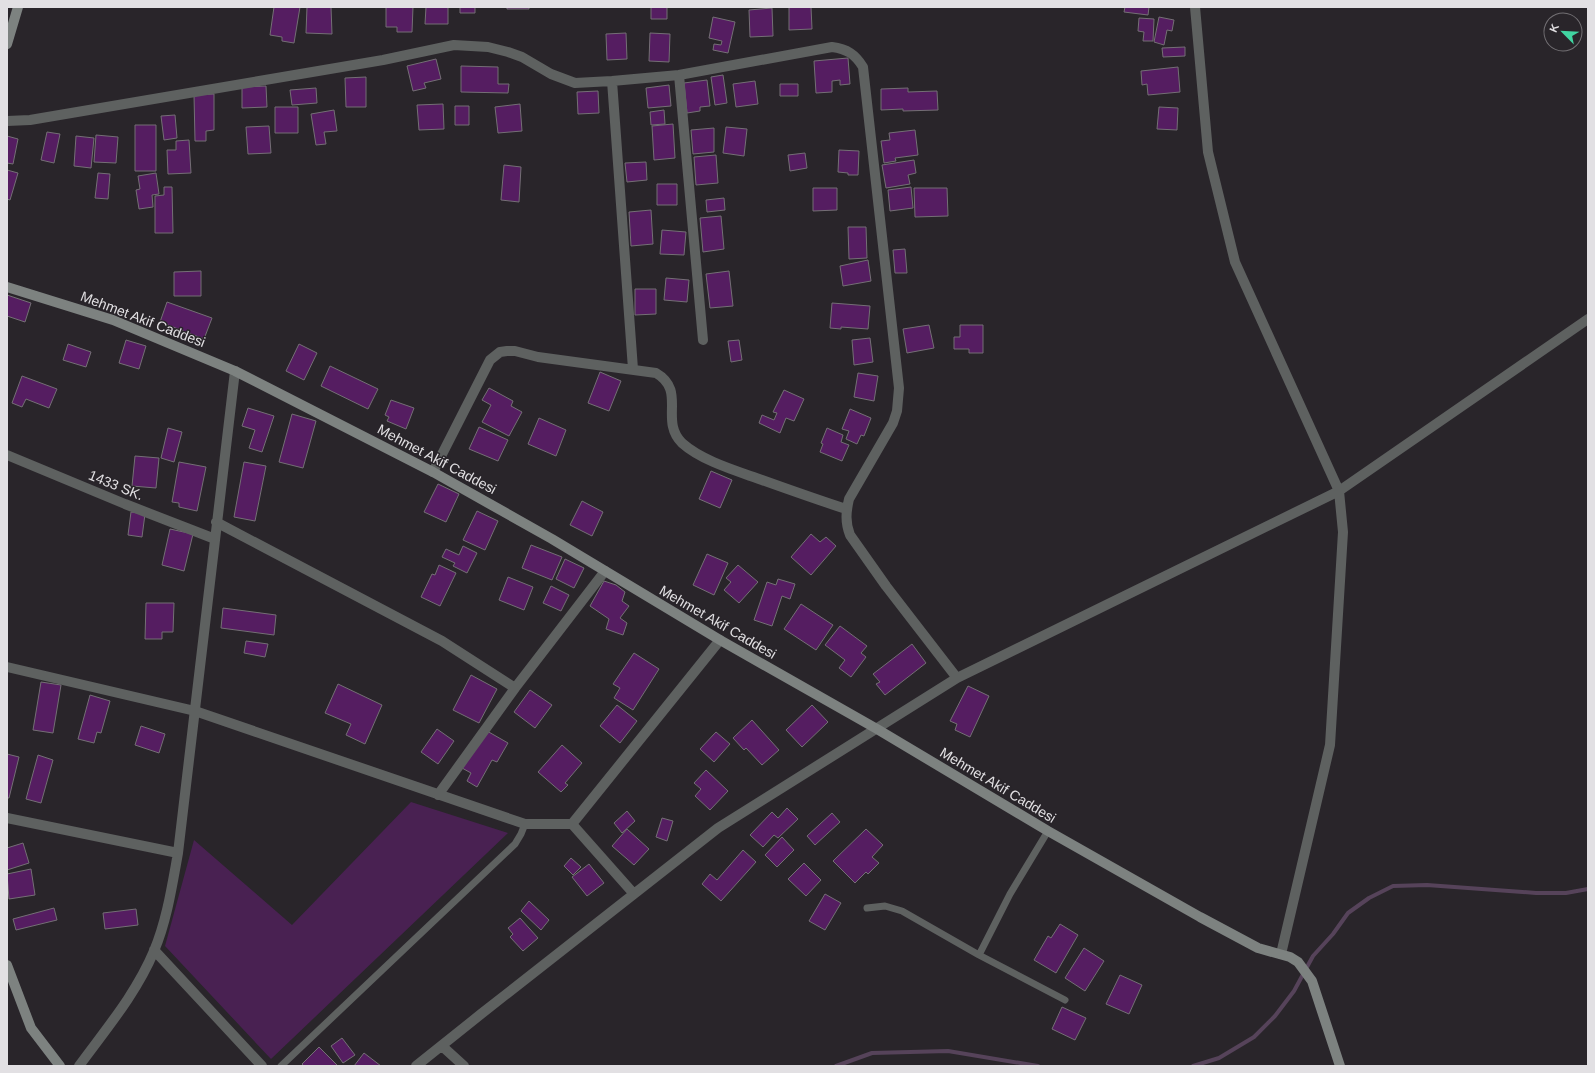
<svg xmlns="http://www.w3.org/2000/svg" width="1595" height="1073" font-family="Arial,sans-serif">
<rect width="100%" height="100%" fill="#29252a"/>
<path fill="#492152" d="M411 802 508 833 271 1059 165 946 194 840 292 925Z"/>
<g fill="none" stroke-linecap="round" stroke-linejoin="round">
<path stroke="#56435a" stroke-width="4" d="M836 1066 872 1053 948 1051 1038 1066
M1193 1066 1219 1058 1254 1037 1275 1016 1294 991 1313 956 1333 934 1348 913 1369 898 1393 886 1427 885 1536 893H1566L1588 889"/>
</g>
<path fill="#551d61" stroke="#746f75" d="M274 7H300L294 43 282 41V37L270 35Z
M307 7H331L332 34 306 33Z
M386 7H413L412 32H397V27H386Z
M426 7H453H448V24H425Z
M460 7H475V13H460Z
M507 7H529V9H507Z
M651 7H667V19H651Z
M789 7H811L812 29 789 30Z
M1125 7H1149L1148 15 1124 12Z
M772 8 773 36 750 37 749 10Z
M713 17 735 22 728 53 713 50 714 44 721 45 722 41 709 38Z
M1159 17 1174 20 1172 31 1167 30 1164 45 1154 42Z
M1139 18 1154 19 1153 41H1143L1144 32 1138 31Z
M626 33 627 59 607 60 606 34Z
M650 33 670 34 669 62 649 61Z
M1185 47V56L1163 57 1162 48Z
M848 58 850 84 840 85V80L832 81V92L816 93 814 61Z
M436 59 441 79 424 83 426 88 413 91 407 66Z
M461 66 498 67V84H509L508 93 461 92Z
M1178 67 1180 92 1148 95 1147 84 1142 85 1141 71Z
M723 75 727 103 715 105 711 77Z
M366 77V107H346L345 78Z
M707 80 710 106 700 107V111L687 113 684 83Z
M755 81 758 104 736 107 733 84Z
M780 84H798V96H780Z
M669 85 671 106 648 108 646 88Z
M266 86 267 107 242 108V87Z
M316 88 317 103 292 105 290 90Z
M908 88V92L937 91 938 110 903 111V109L881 110V89Z
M598 91 599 113 578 114 577 92Z
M214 94V130L206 131V141H195L194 95Z
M443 104 444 129 419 130 417 105Z
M520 104 522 131 498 133 495 107Z
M455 106H469V125H455Z
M275 107H298V133H275Z
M1159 107 1178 108 1177 130 1157 129Z
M334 110 337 131 324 132 326 144 316 145 311 114Z
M664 110 665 124 651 125 650 112Z
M175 115 177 138 164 140 161 116Z
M673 124 675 158 654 160 652 126Z
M135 125H156V171H135Z
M269 126 271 153 248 154 246 127Z
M726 127 747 129 744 156 723 153Z
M714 128V152L693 154 691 130Z
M915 130 918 155 895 158 896 161 884 163 881 141 890 140 889 133Z
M47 132 60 134 54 163 41 160Z
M96 135 118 137 116 163 94 162Z
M7 136 18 139 13 164 7 163Z
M76 136 94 138 91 168 74 166Z
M189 140 191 173 168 174 167 150H176V141Z
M839 150 859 151 858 175H848V173L838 172Z
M805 153 807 168 790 171 788 155Z
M716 155 718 183 696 185 694 157Z
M914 160 916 173 908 175 910 184 886 188 882 165Z
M646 162 647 180 627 182 625 163Z
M504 165 521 167 519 202 501 200Z
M7 170 18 173 10 200 7 199Z
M98 173 110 174 108 199 95 198Z
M156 173 159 194 152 195 153 207 139 209 136 190 140 189 138 176Z
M657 184H677V205H657Z
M164 187H172L173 233H155V196L164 195Z
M911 187 913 208 890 211 888 190Z
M813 188H837V210L813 211Z
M914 188H947L948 216 915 217Z
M724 198 725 210 707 212 706 200Z
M651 210 653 244 631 246 629 212Z
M721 216 724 249 703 252 700 218Z
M848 227H866L867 258 849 259Z
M662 230 686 232 684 255 660 254Z
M905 249 907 273H895L893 250Z
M868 260 871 281 843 286 840 266Z
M201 271V296H174V272Z
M729 271 733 306 710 308 706 274Z
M666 278 689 280 687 302 664 300Z
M635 289H656V314L635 315Z
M7 295 31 303 25 322 7 316Z
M167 302 212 318 204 339 160 322Z
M832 303 870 306 868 329 841 327V329L830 328Z
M929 325 934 348 907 353 903 329Z
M960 325H983V353H969V349H954V337H960Z
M870 338 873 362 854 365 852 340Z
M126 340 146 346 139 369 119 363Z
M739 340 742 360 731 362 728 341Z
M68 344 91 352 86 367 63 360Z
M299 344 317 353 304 380 286 371Z
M330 366 378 389 368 409 321 386Z
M600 372 621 381 609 411 588 403Z
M858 373 878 376 874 401 854 397Z
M22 376 57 389 49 408 26 399 22 407 12 403Z
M489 388 513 401 511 406 522 412 509 436 482 422 491 405 482 400Z
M784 390 804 399 794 421 786 418 780 433 759 423 762 415 774 420 777 413 773 412Z
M391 400 414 408 406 429 387 421 389 417 385 415Z
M248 408 274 416 262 452 249 448 255 430 242 426Z
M850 409 871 418 864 436 861 435 857 444 846 439 849 431 842 429Z
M292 414 316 421 303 468 279 462Z
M539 418 566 430 556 456 528 444Z
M479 427 508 440 498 461 469 449Z
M168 428 182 432 174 462 161 458Z
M827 428 843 435 841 442 849 445 842 461 820 452 823 444 821 443Z
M135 456 159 458 156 488 132 486Z
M179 462 206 467 197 511 179 507V503L172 502Z
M244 462 266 466 255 521 234 517Z
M711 471 732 480 720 508 699 499Z
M438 484 459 494 446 522 424 512Z
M582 501 603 512 592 536 570 525Z
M477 511 498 521 485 550 463 540Z
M131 512 145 514 142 537 128 535Z
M170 529 193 534 184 571 162 565Z
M811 534 820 542 826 537 836 546 811 575 791 557Z
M531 545 562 557 552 580 522 568Z
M463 546 477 553 467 573 453 566 455 563 442 557 446 549 459 555Z
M707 554 728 563 714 595 693 585Z
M565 559 584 568 574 588 556 579Z
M439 565 456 573 440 606 421 597 432 574 435 575Z
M738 565 758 582 739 603 724 590 731 582 726 578Z
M508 577 533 587 524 610 499 600Z
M778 579 795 584 790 599 782 596 772 626 754 620 767 582 776 585Z
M604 581 616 585 625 592 622 601 629 606 620 618 627 623 623 635 606 629 609 619 590 606Z
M551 586 569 595 561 611 543 603Z
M146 603H174L173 632H162V639H145Z
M801 604 833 625 816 650 784 629Z
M223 608 276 615 274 635 221 628Z
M840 626 867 646 861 653 866 657 851 677 839 668 845 660 825 645Z
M246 641 268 644 265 657 244 653Z
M912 644 926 663 885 695 876 684 880 682 873 674Z
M634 653 659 669 633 710 614 698 620 688 613 684Z
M471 675 497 689 479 723 453 710Z
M41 682 61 685 53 733 33 730Z
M338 684 382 705 365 744 346 735 351 724 325 713Z
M968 686 989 696 970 737 955 730 957 724 950 721Z
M530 690 552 705 535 728 514 712Z
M90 695 110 701 101 733 97 732 94 743 78 739Z
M617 705 637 721 620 743 600 726Z
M812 705 828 722 802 747 786 730Z
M752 720 779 750 762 765 746 748 744 750 733 738Z
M141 726 165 734 159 753 135 745Z
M437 729 454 741 438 764 421 752Z
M487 731 508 743 497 762 492 760 477 787 467 781 471 773 462 768Z
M716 732 730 744 714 762 700 749Z
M562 745 582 763 565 783 568 785 561 792 538 772Z
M7 754 19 757 9 798H7Z
M38 755 53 760 41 803 26 799Z
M706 770 728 791 710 810 695 796 701 789 694 783Z
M787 808 798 819 778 838 774 835 763 847 750 835 772 812 778 818Z
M627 811 635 821 622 833 614 823Z
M832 813 840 822 815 845 807 836Z
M662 818 673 821 667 841 656 837Z
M627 829 649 849 634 865 612 846Z
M866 829 883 845 872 857 879 863 868 874 866 872 855 883 833 861Z
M782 837 794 850 777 867 765 855Z
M23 843 29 863 7 870V848Z
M743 850 756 862 721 901 702 884 710 874 717 880Z
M571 858 581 867 573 875 564 866Z
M804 863 821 880 806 896 788 879Z
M589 864 604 883 587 896 572 877Z
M31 869 35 895 9 899 7 874Z
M825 894 841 903 825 930 809 921Z
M529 901 549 920 541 930 521 911Z
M54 908 57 920 16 930 13 919Z
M136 909 138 925 105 929 103 913Z
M520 918 538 938 523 951 510 937 513 934 508 928Z
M1060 924 1078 935 1056 973 1034 960 1048 936 1051 938Z
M1084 948 1104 961 1085 991 1065 978Z
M1120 975 1142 985 1129 1014 1106 1004Z
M1062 1007 1086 1018 1075 1040 1052 1029Z
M342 1038 355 1055 343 1063 331 1046Z
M319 1047 338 1066H304L302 1064Z
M364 1053 381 1066H354Z"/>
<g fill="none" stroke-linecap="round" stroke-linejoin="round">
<path stroke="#5e6160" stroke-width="7" d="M867 908 885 906 902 911 979 955 1065 1000
M979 955 1010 894 1048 831
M281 1066 515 844 521 834 525 824"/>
<path stroke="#5e6160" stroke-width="10" d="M1195 7 1208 152 1235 262 1339 491 1343 532 1330 745 1281 954
M679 75 703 340
M612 81 633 369
M7 121 30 120 383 60 454 45 488 47 508 52 522 57 551 74 575 83 612 81 679 75 832 47C847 49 855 54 863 67L899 388 897 411 893 423 849 499C846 512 845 522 850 535L886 586 957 678
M7 455 125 504 215 539
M433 472 490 360 500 352 507 351H515L538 357 656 373C687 391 659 420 682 443 702 461 737 471 762 480 790 490 818 500 846 509
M216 522 442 641 515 688
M7 667 195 711 525 824H572
M438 795 515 688 605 571
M7 818 178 853
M634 894 572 824 720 640
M154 950 262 1066
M442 1046 464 1066
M79 1066C106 1029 136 994 154 951 167 920 172 886 178 853L235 371
M416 1066 481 1014 718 828 957 678 1339 491 1588 319"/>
<path stroke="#7d8280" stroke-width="10" d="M7 44 18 7
M7 287 113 320 235 371 433 472 552 539 720 640 877 729 1048 831 1200 917 1258 948 1290 957 1298 962 1312 981 1340 1066
M7 965 31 1028 60 1066"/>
</g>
<g text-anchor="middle" stroke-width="3" stroke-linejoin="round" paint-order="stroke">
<g font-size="14" fill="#e2e0e3" stroke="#29252a">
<text transform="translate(143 319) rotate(21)" y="5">Mehmet Akif Caddesi</text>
<text transform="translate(437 459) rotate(28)" y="5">Mehmet Akif Caddesi</text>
<text transform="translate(116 485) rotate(22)" y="5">1433 SK.</text>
<text transform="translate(718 622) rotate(30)" y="5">Mehmet Akif Caddesi</text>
<text transform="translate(998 785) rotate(31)" y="5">Mehmet Akif Caddesi</text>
</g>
</g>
<rect width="1595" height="1073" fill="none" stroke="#e2e0e3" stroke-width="16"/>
<g transform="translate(1563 32) rotate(294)"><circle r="19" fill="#29252a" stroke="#737074"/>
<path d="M0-3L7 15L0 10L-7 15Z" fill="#41d4a1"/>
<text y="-6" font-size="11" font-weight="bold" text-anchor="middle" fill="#e2e0e3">K</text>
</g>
</svg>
